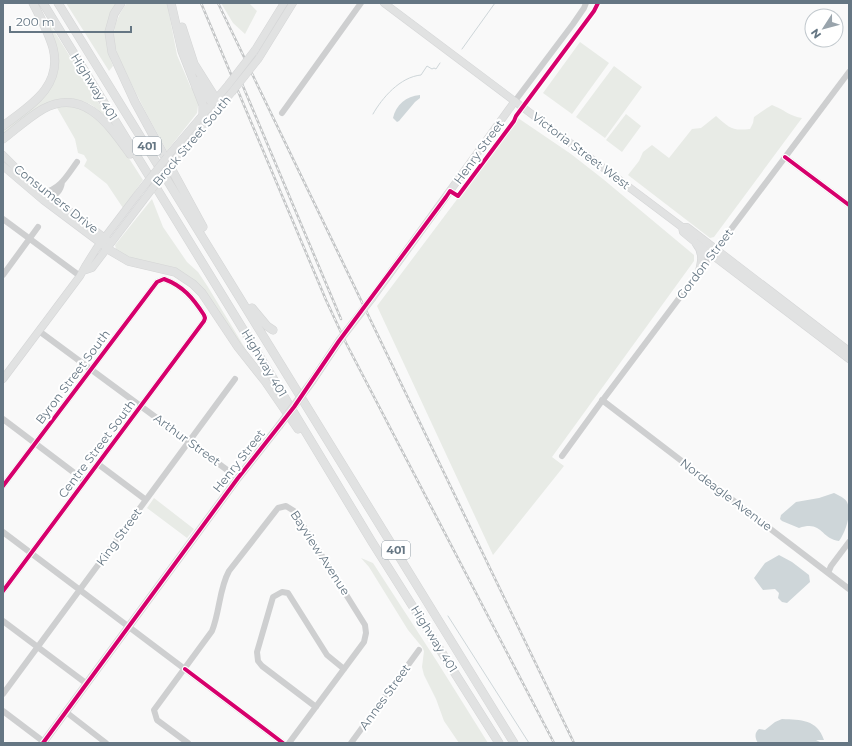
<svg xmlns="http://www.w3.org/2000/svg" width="852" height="746" font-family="Montserrat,sans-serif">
<rect width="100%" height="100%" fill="#f9f9f9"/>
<path fill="#e8ebe6" d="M66 3H116C103 23 104 45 113 66L109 71Z
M127 3H167L177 55 191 88 193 87 200 105 198 106 197 113 167 151C153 125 138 99 126 72 121 62 115 50 114 40 113 26 119 13 127 3Z
M221 3H249L257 11 245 34 233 23Z
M48 21 111 123C106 117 100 111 93 106 80 97 59 97 45 104 30 111 16 125 3 135V129L56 77 46 22Z
M580 42 609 63 572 114 543 93Z
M614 66 642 87 605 138 576 117Z
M772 105C783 109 791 117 802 118L714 237 710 238 628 175 639 161 643 152 652 145 669 158 692 129 701 128 716 116C730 128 731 131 750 129L753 123 754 117 767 108Z
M56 106C64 106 76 105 84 108 107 119 129 159 143 180L123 208 107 184 84 166 87 160 84 155 78 153 75 139Z
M626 114 641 126 622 152 606 140Z
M518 118 571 154 603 179 694 255V261L552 457 564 466 493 555 377 306Z
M152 199 163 227 187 262 198 272 208 287 251 358 198 283C191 277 183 272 174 268 156 261 131 264 116 249L115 245Z
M154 498 194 529 187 538 147 508Z
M361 558 373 563 436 660 488 743H459L444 721 436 699 424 675 422 667 424 651 422 647 408 630 369 567Z"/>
<path fill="#ced6d9" d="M420 95V98L415 102 399 121 397 122 393 118C396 105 406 96 420 95Z
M834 493C838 495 845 498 847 502 852 513 846 531 839 541 820 538 822 520 799 528L782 521 780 519 781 515 796 502 819 498Z
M779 555 792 562 809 575 810 582 787 603 782 602 778 598 779 593 775 589 763 590 754 578 765 563Z
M782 719C801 720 817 719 824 740H816L822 743H758C755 738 754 733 759 729L765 730 775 722Z"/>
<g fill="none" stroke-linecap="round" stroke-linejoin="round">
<path stroke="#ced6d9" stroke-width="1" d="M462 49 495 3
M373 114C382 98 400 77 421 75L427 66 432 69 434 68 436 69 440 63
M448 616 529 743"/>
<defs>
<path id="major" d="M384 3 682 227H687L849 351
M255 50 284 3
M259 58 293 3
M179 154 232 92
M3 155 26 178 110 242
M167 157 228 85
M3 166 43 200 103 245
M682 227 683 232 695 242 849 359
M696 244C704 253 701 264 698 275
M83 271 92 268 152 189
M373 297 515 101
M3 379 80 276 86 265 96 249 137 195
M313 380 339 341
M43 743 238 478 279 426"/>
<path id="highway" d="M43 3 276 383 372 542 499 743
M58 3 514 743
M121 3 114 14 109 32 112 52 135 102 203 227
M171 3 182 51 203 105V113
M182 27 194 64 216 99
M196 81 212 103
M3 126C29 106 63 87 53 48 49 33 40 17 33 3
M3 139C16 129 29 117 43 109 84 87 109 125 130 154
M106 248 128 261 175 272 193 284 202 293 238 347 265 381 298 429
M252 308 267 326 273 330"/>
</defs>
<use href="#major" stroke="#d5d6d7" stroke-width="8"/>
<use href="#highway" stroke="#d5d6d6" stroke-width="9"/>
<path stroke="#cecfd0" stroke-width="6" d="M515 101 573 24 584 8 586 3
M282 113 361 3
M785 157 849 205
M44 192C60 190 68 174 77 162
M47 199C56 196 61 191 62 182
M3 219 80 276
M3 275 38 227
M39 331 238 478
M602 400 849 589
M3 419 85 481
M562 456 599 405 849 72
M98 464 146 500
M3 486 157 282 164 279C183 286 193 298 204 315L205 318 204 321 3 591
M3 532 283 743
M828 573 831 566 849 542
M3 621 87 684
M3 694 235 379
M316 707 262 666 258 661 257 652 273 597 282 592 288 593 327 655 344 669
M3 711 44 742
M66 712 106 743
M188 743 157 720 154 710 212 631C220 611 219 589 229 571L278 508 286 506 294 511 365 625 366 633 364 642 289 743
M351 743 419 650"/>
<use href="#major" stroke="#e1e2e2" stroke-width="7"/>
<use href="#highway" stroke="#e1e2e2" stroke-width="8"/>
<defs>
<path id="rail" d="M201 3 326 300 346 343 554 743
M218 3 574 743
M240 79 341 319"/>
</defs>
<use href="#rail" stroke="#c3c5c6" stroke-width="2.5"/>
<use href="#rail" stroke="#fff" stroke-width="1" stroke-dasharray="3" stroke-linecap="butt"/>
<defs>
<path id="major-bridge" d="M228 85 255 50
M232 92 259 58
M152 189 179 154
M137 195 167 157
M339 341 373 297
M279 426 313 380"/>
</defs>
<use href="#major-bridge" stroke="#d5d6d7" stroke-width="8" stroke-linecap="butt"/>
<use href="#major-bridge" stroke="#e1e2e2" stroke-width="7"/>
<defs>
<path id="cycleway" d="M785 157 849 205
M3 486 157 282 164 279C183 286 193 298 204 315L205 318 204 321 3 591
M185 669 283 743
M43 743 238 478 294 407 339 341 446 197 450 191 458 196 514 121 516 116 594 11 598 3"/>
</defs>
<use href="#cycleway" stroke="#fff" stroke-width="6"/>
<use href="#cycleway" stroke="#d6006c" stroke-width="4"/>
</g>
<g text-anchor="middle" stroke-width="4" stroke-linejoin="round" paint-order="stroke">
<g fill="#fff" stroke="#939fa8" stroke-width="1">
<rect x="133" y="137" width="28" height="18" rx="3"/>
<rect x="382" y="541" width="28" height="18" rx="3"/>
</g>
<g font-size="11" font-weight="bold" fill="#657683">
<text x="147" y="150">401</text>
<text x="396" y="554">401</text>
</g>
<g font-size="12" fill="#657683" stroke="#fff">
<text transform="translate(94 87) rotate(58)" y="4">Highway 401</text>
<text transform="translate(192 141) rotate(-50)" y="4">Brock Street South</text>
<text transform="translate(581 151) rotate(37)" y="4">Victoria Street West</text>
<text transform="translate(479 152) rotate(-54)" y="4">Henry Street</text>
<text transform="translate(56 199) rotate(38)" y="4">Consumers Drive</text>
<text transform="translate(705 264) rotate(-53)" y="4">Gordon Street</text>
<text transform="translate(264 363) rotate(59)" y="4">Highway 401</text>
<text transform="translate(73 377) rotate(-53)" y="4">Byron Street South</text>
<text transform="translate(187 440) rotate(36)" y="4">Arthur Street</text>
<text transform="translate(97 449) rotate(-53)" y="4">Centre Street South</text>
<text transform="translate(239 461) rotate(-52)" y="4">Henry Street</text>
<text transform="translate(726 495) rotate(37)" y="4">Nordeagle Avenue</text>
<text transform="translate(119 537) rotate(-54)" y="4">King Street</text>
<text transform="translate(320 553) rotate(57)" y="4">Bayview Avenue</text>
<text transform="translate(434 639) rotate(58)" y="4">Highway 401</text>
<text transform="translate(385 697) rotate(-54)" y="4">Annes Street</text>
</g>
</g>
<rect width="852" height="746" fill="none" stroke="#657683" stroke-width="8"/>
<g transform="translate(824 28) rotate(234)"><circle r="19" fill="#ffffff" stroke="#c1c8cd"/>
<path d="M0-3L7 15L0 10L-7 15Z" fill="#99a4ac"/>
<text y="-6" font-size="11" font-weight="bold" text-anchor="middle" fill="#657683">N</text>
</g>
<path d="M10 26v6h121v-6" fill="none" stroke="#657683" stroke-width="2"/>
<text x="16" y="26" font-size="12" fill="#657683" stroke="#ffffff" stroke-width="3" paint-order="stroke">200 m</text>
</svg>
